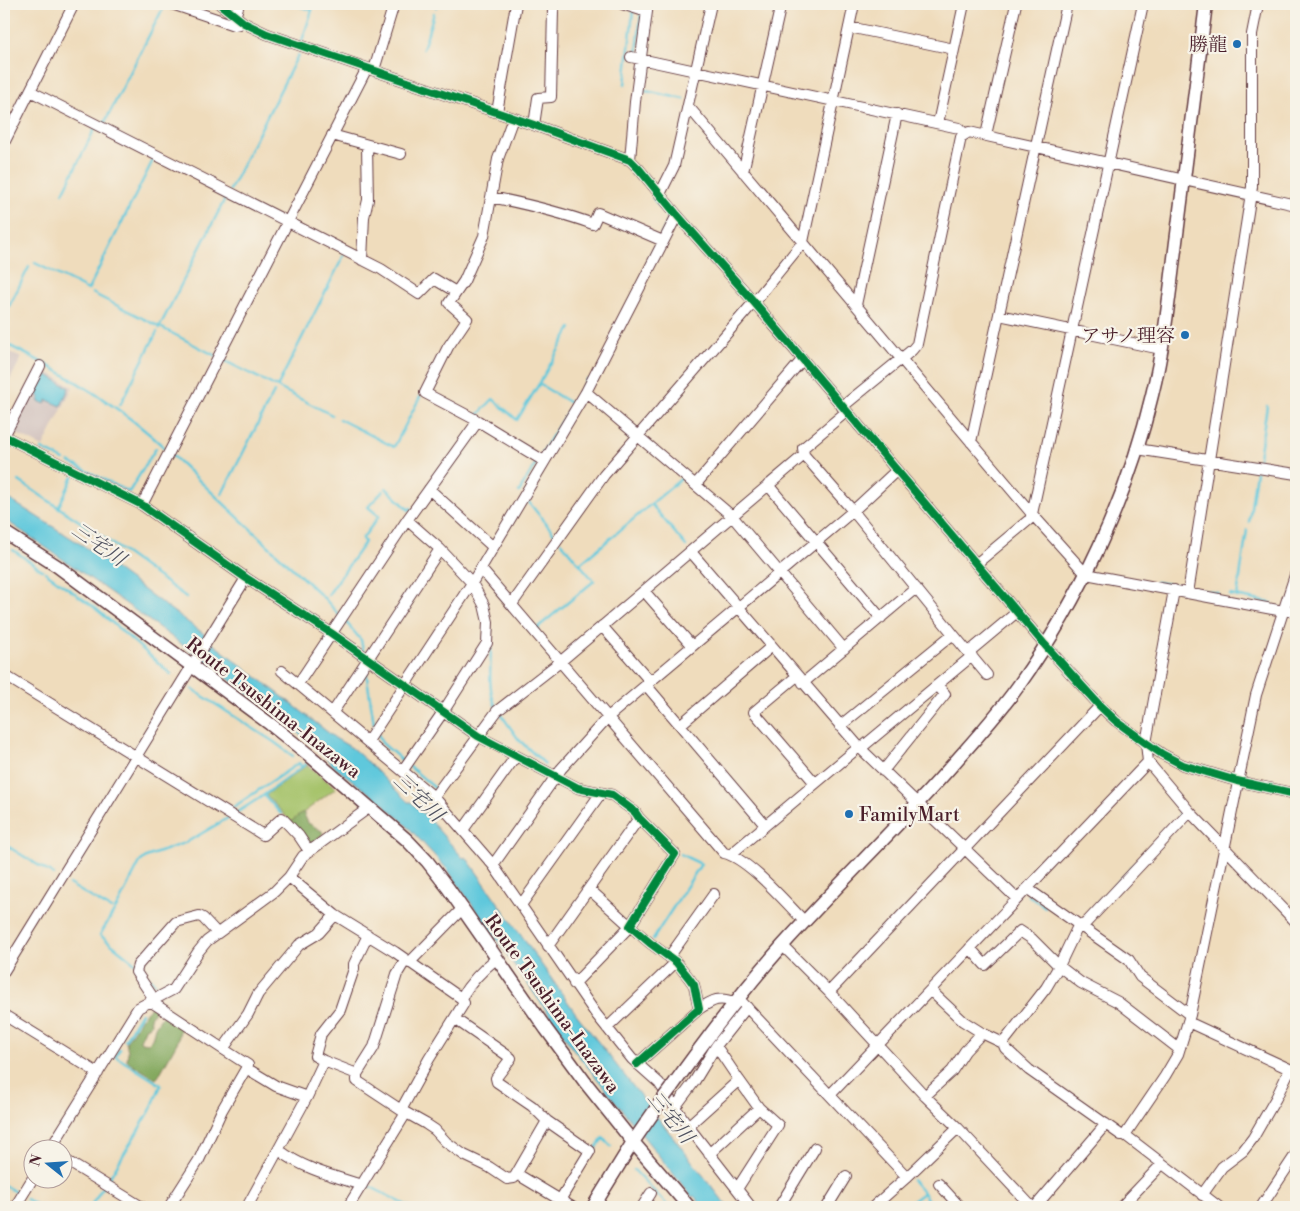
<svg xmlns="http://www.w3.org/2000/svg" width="1300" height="1211" font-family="'Libre Bodoni','Noto Serif JP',serif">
<rect width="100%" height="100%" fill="#f7f3e8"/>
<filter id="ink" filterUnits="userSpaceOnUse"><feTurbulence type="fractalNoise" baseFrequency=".02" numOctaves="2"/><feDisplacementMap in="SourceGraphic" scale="10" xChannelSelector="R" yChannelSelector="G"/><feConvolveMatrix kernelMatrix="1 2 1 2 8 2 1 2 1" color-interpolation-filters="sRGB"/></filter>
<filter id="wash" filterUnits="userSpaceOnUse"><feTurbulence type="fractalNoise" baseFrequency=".0096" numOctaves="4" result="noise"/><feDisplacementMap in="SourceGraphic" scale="20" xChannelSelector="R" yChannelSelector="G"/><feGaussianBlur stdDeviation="1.12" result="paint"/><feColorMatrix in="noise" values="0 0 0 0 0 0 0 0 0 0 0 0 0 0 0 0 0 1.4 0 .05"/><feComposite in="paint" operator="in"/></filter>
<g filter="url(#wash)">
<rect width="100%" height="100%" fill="#efdcbc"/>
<path fill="#d0c0bc" d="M4 349 21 358 4 392Z
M42 369 73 387 43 447 11 431Z"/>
<path fill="#a6c36a" stroke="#78714a" d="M307 765 336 788 291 822 266 795Z"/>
<path fill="#84a95e" stroke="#676444" d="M303 812 308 823 322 831 323 834 311 845 291 822Z
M151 1007 155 1009 150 1018 151 1023 149 1027H146L140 1040 141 1042 148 1043 152 1039 155 1027 163 1015 181 1025 178 1041 158 1077 156 1079 127 1061 128 1051 126 1042 144 1014Z"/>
<path fill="#5fc8dc" stroke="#547484" d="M44 373 69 388 61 406 47 400 45 404 38 401 40 397 34 393Z
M4 496 87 548 204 634 212 643 287 700 335 738 352 748 369 763 408 802H411L423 814 427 812 429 814 427 817C439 831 451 844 463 858L466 857 577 1015 728 1207H703L694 1196 692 1197 573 1049 447 869 407 826 391 811 386 809 385 805 334 767 321 752 319 753 320 750C218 669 112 592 4 519Z"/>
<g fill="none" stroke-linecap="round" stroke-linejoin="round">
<path stroke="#5fc8dc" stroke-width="2.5" d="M158 4 171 8
M292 4 312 10
M436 7 437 4
M302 41 314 4
M423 49 434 13
M637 53 641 13
M625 84 633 12
M641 90 684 99
M104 124 162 10
M230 190 298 55
M63 193 95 128
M653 198 669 219 660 237
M647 262 657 243
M35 263 88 290 154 158
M92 293 160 327
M4 316 29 267
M159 328 227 195
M162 328 216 356
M4 343C62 371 120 405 167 450
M221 359 275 386
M539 384 571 328
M277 387 344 255
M279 388 332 415
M120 405 157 332
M477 416 493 399 517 420 539 384 572 404
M339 419 394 447 420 397
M42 449 64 460
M542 453 587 379
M171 454 325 599 339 615
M69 462 129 492 156 448
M1258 464 1267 406
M19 481 100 535 186 597
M386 488 409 510 411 508
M519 492 536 463
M222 494 274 392
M527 500 556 536
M651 504 686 546
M58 508 73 477
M1249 522 1256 472
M4 544 5 545
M13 550 42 570
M580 564 682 478
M45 572 94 607 171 674
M1156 582 1180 586
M1193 589 1218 593
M328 595 365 542 362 539 379 516 368 507 383 491
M1230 595 1271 603
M1237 597 1247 530
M345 621 361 640 363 650
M539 629 537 628 594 581 561 542
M491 645C491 664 487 688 496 707
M366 671 374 724
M192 689 274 742 293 756
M500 713 519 740 545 764
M378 734 382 743 404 762
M410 767 436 789
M1166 792 1180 810 1179 817
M264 795 281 814
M232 808 299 763 302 767
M236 813 264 795 306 764
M4 844 54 875
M69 884 111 909
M1028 895 1045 907
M1094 907 1143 855
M653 939 701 864 680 854
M135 963 100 935 119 903 140 862 146 857 187 842 228 818
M142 973 155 983
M125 1040 141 1013
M594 1151 603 1138 611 1146
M634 1170 669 1207
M108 1180 150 1111 161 1085 115 1056 120 1049
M912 1180 922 1191 932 1207
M4 1185 17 1193
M367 1185 410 1207
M26 1199 40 1207
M90 1207 103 1187
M904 1207 923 1193"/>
</g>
</g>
<g filter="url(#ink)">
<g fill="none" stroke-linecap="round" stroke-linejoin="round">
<defs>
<path id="minor" d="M74 4 30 91 381 269 419 294 434 279 456 292
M172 4 234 25 244 23
M220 4 244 23 267 34 534 125 630 160 639 169 677 215 754 302 1045 645 1100 706 1116 721 1146 743 1162 754 1183 765 1237 781 1296 794
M622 4 647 12
M235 17 239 4
M849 27 954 49
M631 57 959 128 965 134
M374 70 394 4
M688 106 1032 514 1086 574 1283 611H1296
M497 112 516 4
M513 118 498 159 484 236 464 281 449 303 467 319 448 347 425 393 478 421 544 461
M938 123 964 4
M534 125 538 98 551 97 553 10 555 4
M332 135 401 154
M986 135 1016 4
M4 143 30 91
M630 160 635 102 648 4
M743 172 781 4
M660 194 674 166 711 4
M491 197C526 204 560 212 593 224L598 213 663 241
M362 260 364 217 368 200 367 146
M856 305 897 114
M999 315 1161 349
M586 392 732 516 844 649
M842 407 912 350 917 344 961 137 969 132 1296 205
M4 436 142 505 246 578 331 633 478 736 578 788 612 795 635 812 639 818 675 854 630 926 650 943 676 962 689 978 694 985 699 1009 637 1064
M4 436 40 366
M971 442 1067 4
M1137 449 1296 474
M804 455 853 511 953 634
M696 484 802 360
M768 485 881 618
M429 489 493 547
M142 505 367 68
M691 552 859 747 1017 899
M976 564 1030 519 1032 514 1143 4
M481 569 724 853C748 858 787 904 805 922
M1174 590 1146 743 1148 762 1190 812 1296 922
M644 591 692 646
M1188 593 1252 187V34L1258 4
M512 604 604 475 754 302 803 242 854 4
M602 626 650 681
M969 652 1017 612
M282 671 434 797 493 865 596 1014 632 1059 659 1083 688 1126 751 1207
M4 675 263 835 282 818 299 836 309 851
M797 676 754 712 815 783
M803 683 916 588
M298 684 407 520 478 421
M646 685 765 825
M333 712 440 549
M680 725 772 646
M840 726 953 634 987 675
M368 741 472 583 586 392 677 215
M860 749 972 656
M403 770 443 712 487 643 488 622 484 605 472 583 440 549 407 520
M883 771 945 694 937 685
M434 797 497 711 560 662 804 455 803 448 846 412
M463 830 516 756
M730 855 859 747
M493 865 561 769 608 717 853 511 896 471
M289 877 335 915 395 952 461 998 464 1003 429 1059 401 1110
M1028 889 1129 960 1140 977 1190 1015
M521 905 601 793
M1083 926 1190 812
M368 935 354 964V969L340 1010 321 1034 315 1056 324 1061 357 1074V1081L401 1110 426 1124 435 1130 446 1142 464 1155 489 1167 507 1179 514 1178 547 1121
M548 946 639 818
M783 946 829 992 925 1096 958 1128 1032 1207
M970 948 985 965 1020 931 1032 939 1059 966 1081 983 1118 1002 1179 1049
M669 957 714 894
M409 963 463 908
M4 971 246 578
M574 984 630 926 589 889
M931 991 963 1021 982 1033 1003 1043 1005 1048 1029 1070 1121 1135H1125L1219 1207
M829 992 1100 706
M461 998C471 981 482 970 497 958
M154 999 136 972 138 965 176 922 199 916 203 918 217 933
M739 999 907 1177 958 1128
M150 1001 223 1049
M699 1009C713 1000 719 996 736 1003
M4 1015 98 1073
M455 1019 511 1058 496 1078 497 1082 532 1106 547 1121 590 1151 560 1200
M1188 1022 1296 1072
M607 1028 676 962
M1003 1043 1046 988 1059 966 1079 924
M246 1068 276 1086 307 1097
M357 1074 374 1047 397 974 405 961
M830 1095 1148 762
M925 1096 952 1071 965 1051 982 1033
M676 1106 694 1082 716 1046
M688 1126 739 1080
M1125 1135 1165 1076 1178 1054 1190 1015 1256 695 1296 572
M51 1148 138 1008 174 989 198 952 207 941 274 892 289 877 303 856 370 807
M279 1150C303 1169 333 1176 362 1185
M709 1154 759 1108 739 1080 716 1046 747 1007
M62 1158 142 1207
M517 1174 572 1207
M939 1184 960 1207
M737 1189 778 1125 759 1108
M1202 1195 1222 1167 1243 1151 1253 1138 1276 1098 1290 1069
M15 1207 33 1178
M169 1207 199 1160 222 1110 248 1065 223 1049 248 1014 258 994 299 945 319 933 335 915
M247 1207 307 1097 324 1061
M348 1207 406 1113
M642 1207 651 1193
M779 1207 815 1148
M827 1207 846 1176
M873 1207 907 1177
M1035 1207 1106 1124
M1121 1207 1162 1164
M1261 1207 1296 1154"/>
<path id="major" d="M4 532 57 566 270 724 309 755 407 840 427 861 448 888 546 1029 585 1082 633 1142 689 1207
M671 1088C706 1039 743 990 783 945 839 883 900 825 955 762 977 737 1000 712 1019 685 1080 599 1128 497 1152 395 1165 343 1170 288 1177 234 1187 157 1196 81 1206 4
M593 1207 633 1142 662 1100"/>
</defs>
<use href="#minor" stroke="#633b41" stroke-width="12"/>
<use href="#major" stroke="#633b41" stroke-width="15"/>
<use href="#minor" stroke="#fff" stroke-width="10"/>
<use href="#major" stroke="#fff" stroke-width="12"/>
<defs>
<path id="major-bridge" d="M662 1100 671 1088"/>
</defs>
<use href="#major-bridge" stroke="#633b41" stroke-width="15" stroke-linecap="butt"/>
<use href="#major-bridge" stroke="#fff" stroke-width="12"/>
<defs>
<path id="cycleway" d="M220 4 244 23 267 34 534 125 630 160 639 169 677 215 754 302 1045 645 1100 706 1116 721 1146 743 1162 754 1183 765 1237 781 1296 794
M4 436 142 505 246 578 331 633 478 736 578 788 612 795 635 812 639 818 675 854 630 926 650 943 676 962 689 978 694 985 699 1009 637 1064"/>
</defs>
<use href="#cycleway" stroke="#f7f3e8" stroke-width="11"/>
<use href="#cycleway" stroke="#00873e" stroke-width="8"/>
</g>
</g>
<g fill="#1f6fb2" stroke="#f7f3e8" stroke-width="2">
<circle cx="1237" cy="44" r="5"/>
<circle cx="1185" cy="335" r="5"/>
<circle cx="849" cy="814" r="5"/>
</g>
<g text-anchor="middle" stroke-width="4.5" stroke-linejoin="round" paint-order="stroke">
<g font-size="19" fill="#4a1f2b" stroke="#f7f3e8" text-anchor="end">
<text x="1227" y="51">勝龍</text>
<text x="1175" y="342">アサノ理容</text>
<text x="859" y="821" text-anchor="start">FamilyMart</text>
</g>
<g font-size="19" fill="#4a1f2b" stroke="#f7f3e8">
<text transform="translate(274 707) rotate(38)" y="7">Route Tsushima-Inazawa</text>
<text transform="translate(553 1003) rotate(54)" y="7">Route Tsushima-Inazawa</text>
</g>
<g font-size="20" font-style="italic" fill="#505260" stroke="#f7f3e8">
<text transform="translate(99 544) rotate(35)" y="7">三宅川</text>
<text transform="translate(419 797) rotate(44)" y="7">三宅川</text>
<text transform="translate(671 1117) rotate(51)" y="7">三宅川</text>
</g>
</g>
<rect width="1300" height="1211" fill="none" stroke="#f7f3e8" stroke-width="20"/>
<g transform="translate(48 1164) rotate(287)"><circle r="24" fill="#f7f3e8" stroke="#b29e9c"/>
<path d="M0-4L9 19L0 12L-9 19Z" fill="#1f6fb2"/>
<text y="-8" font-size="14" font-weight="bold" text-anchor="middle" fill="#4a1f2b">N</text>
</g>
</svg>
